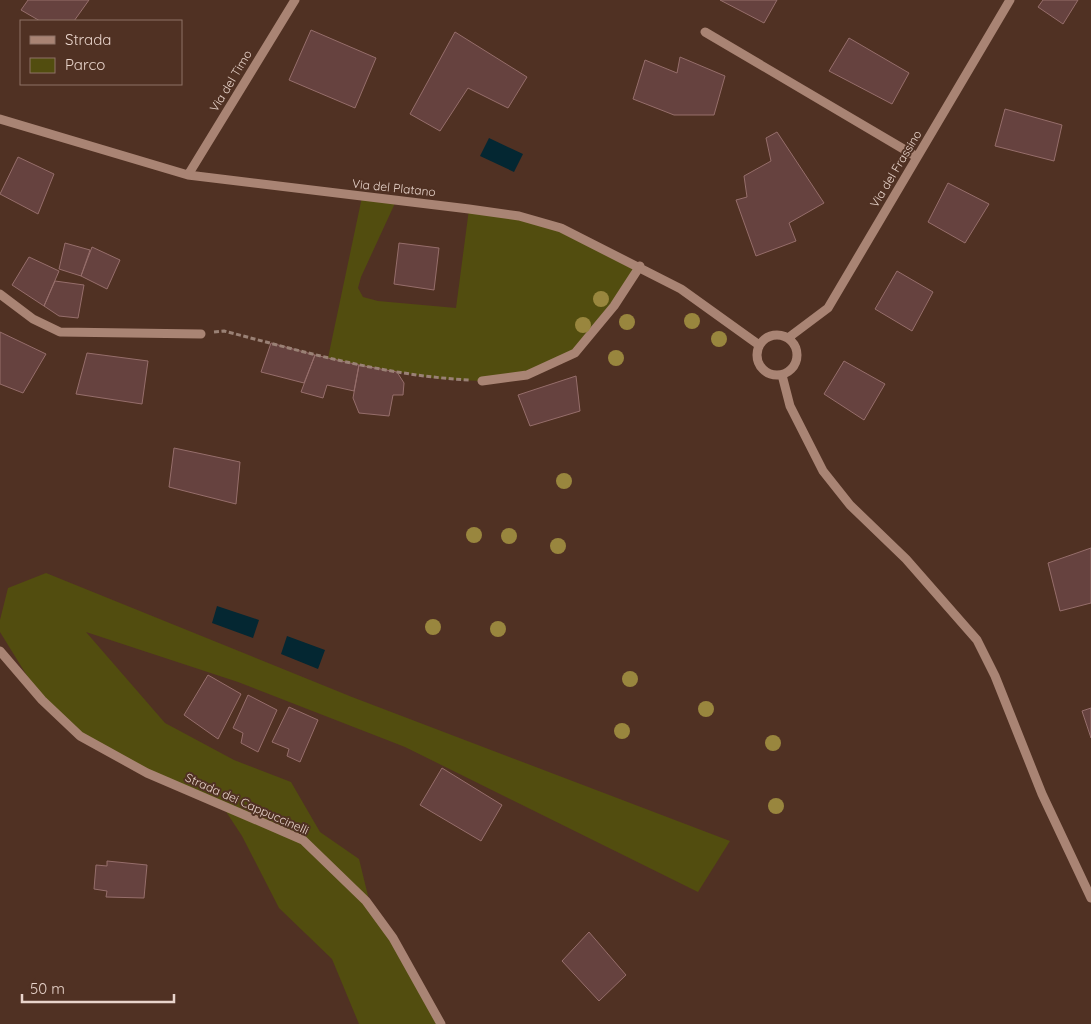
<svg xmlns="http://www.w3.org/2000/svg" width="1091" height="1024" font-family="Quicksand,sans-serif">
<rect width="100%" height="100%" fill="#503123"/>
<path fill="#524d0f" d="M362 197 396 201 361 277 358 288 363 297 378 301 456 308 469 209 561 228 640 266 575 353 527 375 482 381 438 379 339 361 328 358Z
M46 573 352 697 730 841 698 892 405 747 238 682 86 632 165 723 234 760 291 782 320 832 359 859 371 908 441 1024H359L332 959 279 908 242 836 221 804 80 736 42 700 0 632V620L8 588Z"/>
<path fill="#042732" d="M489 138 523 154 514 172 480 156Z
M217 606 259 620 253 638 212 623Z
M287 636 325 650 318 669 281 654Z"/>
<path fill="#66423f" stroke="#966e6b" d="M28 0H89L74 21H40L21 10Z
M720 0H777L764 23Z
M1043 0H1078L1063 24 1038 7Z
M311 30 376 58 355 108 289 80Z
M455 32 527 77 508 108 468 88 440 131 410 114Z
M849 38 909 73 892 104 829 71Z
M680 57 725 76 714 115H674L633 99 645 60 677 73Z
M1005 109 1062 125 1054 161 995 146Z
M777 132 824 203 789 223 796 241 756 256 736 200 747 197 744 176 771 161 766 138Z
M18 157 54 174 38 214 0 194Z
M948 183 989 204 965 243 928 222Z
M65 243 90 250 81 276 59 269Z
M399 243 439 248 434 290 394 284Z
M92 247 120 260 107 289 81 276Z
M29 257 59 271 44 306 12 285Z
M897 271 933 292 912 331 875 309Z
M55 281 84 285 78 318 59 316 44 306Z
M0 332 46 354 23 393 0 384Z
M271 343 315 355 304 383 261 372Z
M87 353 148 361 142 404 76 394Z
M315 355 359 365 354 391 327 385 323 398 301 392Z
M844 361 885 384 864 420 824 394Z
M359 365 397 372 404 383 403 395H393L389 416 359 413 353 398Z
M576 376 580 411 530 426 518 395Z
M174 448 240 462 236 504 169 487Z
M1091 548V603L1060 611 1048 563Z
M208 675 241 694 218 739 184 715Z
M248 695 277 710 258 752 241 743 243 733 233 728Z
M289 707 318 720 300 762 287 756 289 749 272 742Z
M1091 708V738L1082 711Z
M442 768 502 805 481 841 420 805Z
M107 861 147 865 144 898 106 897 107 891 94 889 96 865 107 866Z
M589 932 626 975 599 1001 562 961Z"/>
<g fill="none" stroke-linecap="round" stroke-linejoin="round">
<path stroke="#9a8175" stroke-width="3" stroke-dasharray="5 2.5" stroke-linecap="butt" d="M214 332 224 331C305 352 386 376 470 380"/>
<path stroke="#a98474" stroke-width="9" d="M705 32 917 157
M0 119 188 175 469 209 519 216 561 228 681 289 759 345
M188 175 295 0
M0 294 33 319 60 332 201 334
M757 355a20 20 0 1 1 40 0a20 20 0 1 1-40 0Z
M788 338 828 308 1010 0
M782 375 790 406 823 471 850 505 906 559 977 640 995 676 1042 794 1091 898
M482 381 527 375 575 353 614 306 640 266
M0 651 42 700 80 736 147 773 303 840 366 901 393 938 441 1024"/>
</g>
<g fill="#99863e">
<circle cx="601" cy="299" r="8"/>
<circle cx="692" cy="321" r="8"/>
<circle cx="627" cy="322" r="8"/>
<circle cx="583" cy="325" r="8"/>
<circle cx="719" cy="339" r="8"/>
<circle cx="616" cy="358" r="8"/>
<circle cx="564" cy="481" r="8"/>
<circle cx="474" cy="535" r="8"/>
<circle cx="509" cy="536" r="8"/>
<circle cx="558" cy="546" r="8"/>
<circle cx="433" cy="627" r="8"/>
<circle cx="498" cy="629" r="8"/>
<circle cx="630" cy="679" r="8"/>
<circle cx="706" cy="709" r="8"/>
<circle cx="622" cy="731" r="8"/>
<circle cx="773" cy="743" r="8"/>
<circle cx="776" cy="806" r="8"/>
</g>
<g text-anchor="middle" stroke-width="4" stroke-linejoin="round" paint-order="stroke">
<g font-size="12" fill="#e8d4cb" stroke="#503123">
<text transform="translate(231 81) rotate(-59)" y="4">Via del Timo</text>
<text transform="translate(896 169) rotate(-59)" y="4">Via del Frassino</text>
<text transform="translate(394 188) rotate(6)" y="4">Via del Platano</text>
<text transform="translate(247 804) rotate(24)" y="4">Strada dei Cappuccinelli</text>
</g>
</g>
<rect x="20" y="20" width="162" height="65" fill="#503123" stroke="#8d7266"/>
<rect x="30" y="36" width="25" height="8" fill="#a98474" stroke="#8d7266"/>
<text x="65" y="45" font-size="15" fill="#e8d4cb">Strada</text>
<rect x="30" y="58" width="25" height="15" fill="#524d0f" stroke="#8d7266"/>
<text x="65" y="70" font-size="15" fill="#e8d4cb">Parco</text>
<path d="M22 994v8h152v-8" fill="none" stroke="#e8d4cb" stroke-width="2.5"/>
<text x="30" y="994" font-size="15" fill="#e8d4cb" stroke="#503123" stroke-width="4" paint-order="stroke">50 m</text>
</svg>
